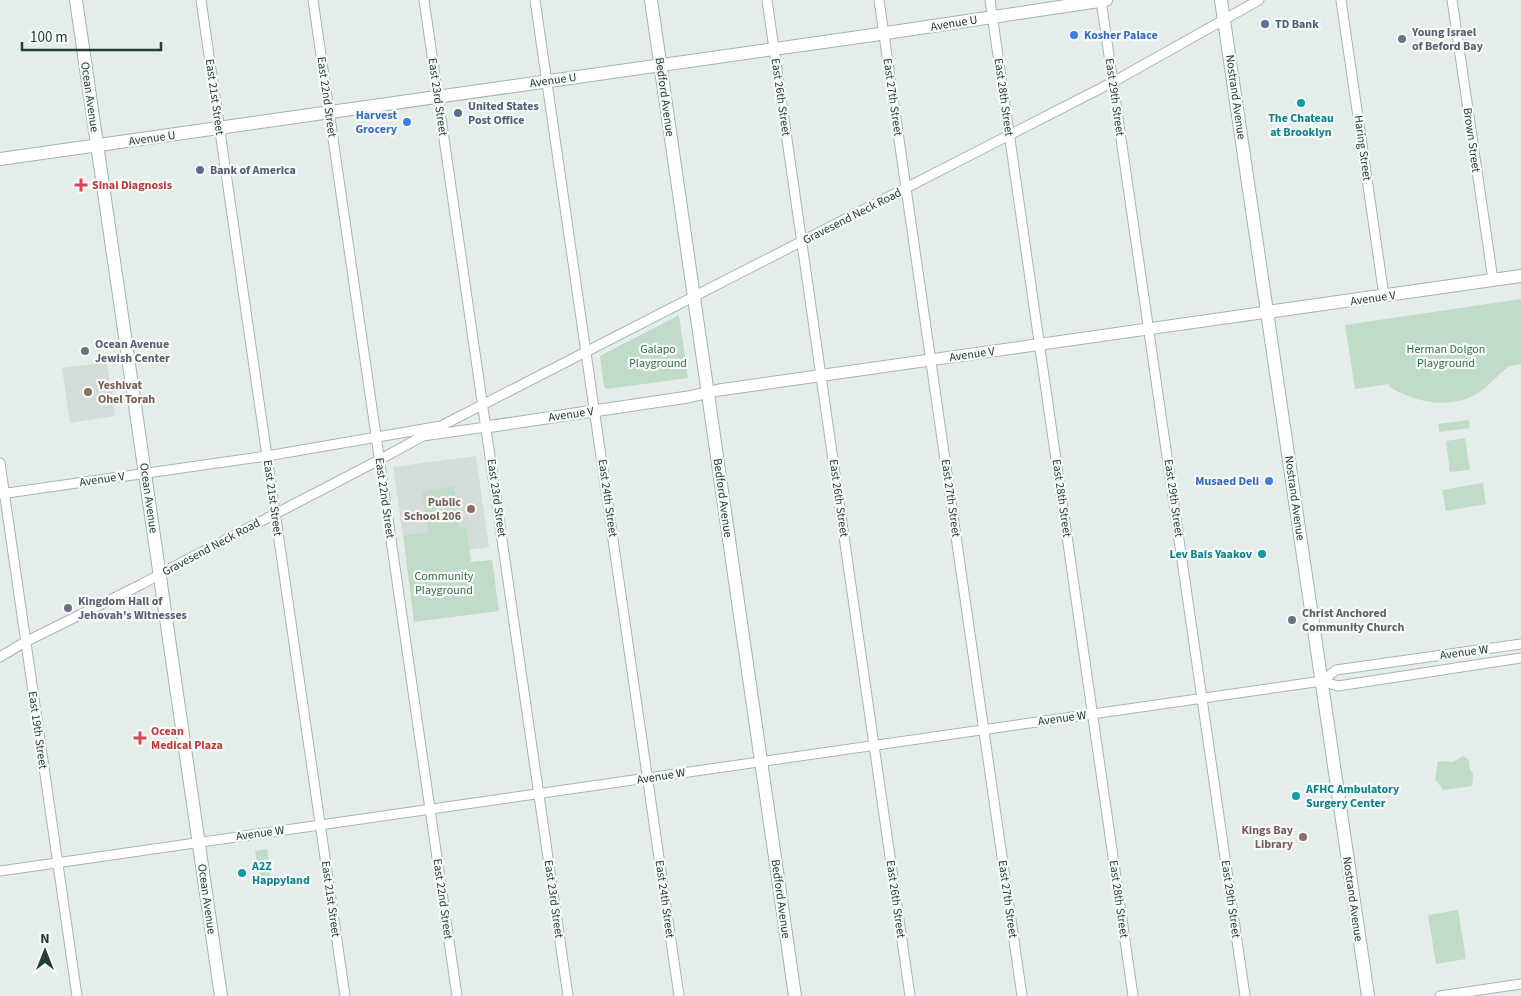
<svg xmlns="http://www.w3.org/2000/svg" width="1521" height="996" font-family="'Source Sans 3',sans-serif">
<rect width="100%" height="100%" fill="#e5edea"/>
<path fill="#d4dcd9" d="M107 362 115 416 70 423 62 368Z
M476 456 489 547 469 550 466 527H460L454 486 428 532 403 535 393 467Z"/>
<path fill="#c1dbc9" d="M1521 299V364C1518 365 1513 365 1510 366 1505 368 1490 384 1484 389 1455 411 1418 404 1390 387L1389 384 1355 389 1345 325Z
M679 315 688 378 607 389 604 387 600 356Z
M1469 420 1470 428 1439 432 1438 424Z
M1465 438 1470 470 1450 472 1446 441Z
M1483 483 1486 504 1446 511 1442 490Z
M454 486 460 527 466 526 471 562 492 560 499 611 414 622 403 535 428 532 422 491Z
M1463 756 1469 760 1470 769 1473 774 1472 786 1443 790 1435 779 1438 761 1453 762Z
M267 849 271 879 260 881 255 851Z
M1458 910 1466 959 1436 964 1428 915Z"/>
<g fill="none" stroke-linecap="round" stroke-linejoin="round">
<defs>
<path id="minor" d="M201 0 345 996
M313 0 457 996
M424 0 568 996
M535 0 679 996
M767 0 910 996
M879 0 1022 996
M990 0 1133 996
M1101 0 1245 996
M1341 0 1384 296
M1452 0 1493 280
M0 463 77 996
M0 494 267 456 441 426 1113 82 1259 0
M0 657 25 642 142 584 177 565 379 460 423 436 486 427
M1322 681 1336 670 1521 644
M0 871 1322 681 1338 686 1521 658
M1440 996 1521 984"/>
<path id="tertiary" d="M486 427 688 397 719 390 1267 312"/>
<path id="secondary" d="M76 0 221 996
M651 0 795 996
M1221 0 1368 996
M0 159 873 35 1106 0
M1267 312 1521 276"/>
</defs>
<use href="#minor" stroke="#a8b5b1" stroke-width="11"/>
<use href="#tertiary" stroke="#a8b5b1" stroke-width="13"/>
<use href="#secondary" stroke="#a2b4ae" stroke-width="14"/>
<use href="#minor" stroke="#fff" stroke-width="9"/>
<use href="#tertiary" stroke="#fff" stroke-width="11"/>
<use href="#secondary" stroke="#fff" stroke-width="12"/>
</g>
<g fill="#5c6f8a" stroke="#f6f9f8" stroke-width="2">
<circle cx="1265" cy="24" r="5"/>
<circle cx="458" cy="113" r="5"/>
<circle cx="200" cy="170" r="5"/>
</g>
<g fill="#3f7fe0" stroke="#f6f9f8" stroke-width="2">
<circle cx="1074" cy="35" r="5"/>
<circle cx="407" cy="122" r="5"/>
<circle cx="1269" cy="481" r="5"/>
</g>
<g fill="#6b7280" stroke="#f6f9f8" stroke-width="2">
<circle cx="1402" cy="39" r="5"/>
<circle cx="85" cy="351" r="5"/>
<circle cx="68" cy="608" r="5"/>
<circle cx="1292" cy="620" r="5"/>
</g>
<g fill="#0f9aa8" stroke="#f6f9f8" stroke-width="2">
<circle cx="1301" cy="103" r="5"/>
<circle cx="1262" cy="554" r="5"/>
<circle cx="1296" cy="796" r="5"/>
<circle cx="242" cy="873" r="5"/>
</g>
<g fill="#e0444e" stroke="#f6f9f8" stroke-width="2">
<path d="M78.5 177.5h5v5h5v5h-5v5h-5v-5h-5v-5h5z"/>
<path d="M137.5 730.5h5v5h5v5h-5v5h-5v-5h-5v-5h5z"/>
</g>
<g fill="#8d6e63" stroke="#f6f9f8" stroke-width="2">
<circle cx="88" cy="392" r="5"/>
<circle cx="471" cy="509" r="5"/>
<circle cx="1303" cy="837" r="5"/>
</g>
<g text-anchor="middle" stroke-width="4.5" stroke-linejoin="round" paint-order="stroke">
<g font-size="12" fill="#263d37" stroke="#f6f9f8">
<text transform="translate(954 23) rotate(-9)" y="4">Avenue U</text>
<text transform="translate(553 80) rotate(-8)" y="4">Avenue U</text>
<text transform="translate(90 97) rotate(82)" y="4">Ocean Avenue</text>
<text transform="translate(215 97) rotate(82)" y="4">East 21st Street</text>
<text transform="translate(327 97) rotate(82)" y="4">East 22nd Street</text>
<text transform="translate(438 97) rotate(82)" y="4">East 23rd Street</text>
<text transform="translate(665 97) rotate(82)" y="4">Bedford Avenue</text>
<text transform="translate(781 97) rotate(82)" y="4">East 26th Street</text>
<text transform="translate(893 97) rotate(82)" y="4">East 27th Street</text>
<text transform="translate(1004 97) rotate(82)" y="4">East 28th Street</text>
<text transform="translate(1115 97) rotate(82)" y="4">East 29th Street</text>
<text transform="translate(1236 97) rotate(82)" y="4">Nostrand Avenue</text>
<text transform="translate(152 138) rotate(-8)" y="4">Avenue U</text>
<text transform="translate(1472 140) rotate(82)" y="4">Brown Street</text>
<text transform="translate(1363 148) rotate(82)" y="4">Haring Street</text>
<text transform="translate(852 216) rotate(-27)" y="4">Gravesend Neck Road</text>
<text transform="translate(1373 298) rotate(-8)" y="4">Avenue V</text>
<text transform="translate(972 354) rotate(-8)" y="4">Avenue V</text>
<text transform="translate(571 414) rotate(-8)" y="4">Avenue V</text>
<text transform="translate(102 479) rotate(-8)" y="4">Avenue V</text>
<text transform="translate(149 498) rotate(82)" y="4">Ocean Avenue</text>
<text transform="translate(273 498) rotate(82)" y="4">East 21st Street</text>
<text transform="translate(385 498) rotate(82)" y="4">East 22nd Street</text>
<text transform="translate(497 498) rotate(82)" y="4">East 23rd Street</text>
<text transform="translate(608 498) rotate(82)" y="4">East 24th Street</text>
<text transform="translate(723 498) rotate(82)" y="4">Bedford Avenue</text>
<text transform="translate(839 498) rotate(82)" y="4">East 26th Street</text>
<text transform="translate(951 498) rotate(82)" y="4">East 27th Street</text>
<text transform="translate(1062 498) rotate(82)" y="4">East 28th Street</text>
<text transform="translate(1174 498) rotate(82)" y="4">East 29th Street</text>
<text transform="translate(1295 498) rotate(82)" y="4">Nostrand Avenue</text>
<text transform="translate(211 547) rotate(-28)" y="4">Gravesend Neck Road</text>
<text transform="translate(1464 652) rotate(-8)" y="4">Avenue W</text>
<text transform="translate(1062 718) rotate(-8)" y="4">Avenue W</text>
<text transform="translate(38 730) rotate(82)" y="4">East 19th Street</text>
<text transform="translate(661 776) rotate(-9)" y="4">Avenue W</text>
<text transform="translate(260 833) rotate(-8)" y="4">Avenue W</text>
<text transform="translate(207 899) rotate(82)" y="4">Ocean Avenue</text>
<text transform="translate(331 899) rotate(82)" y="4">East 21st Street</text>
<text transform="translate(443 899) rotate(82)" y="4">East 22nd Street</text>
<text transform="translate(554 899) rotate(82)" y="4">East 23rd Street</text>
<text transform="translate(665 899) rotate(82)" y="4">East 24th Street</text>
<text transform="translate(781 899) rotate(82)" y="4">Bedford Avenue</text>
<text transform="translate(896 899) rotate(82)" y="4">East 26th Street</text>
<text transform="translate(1008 899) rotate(82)" y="4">East 27th Street</text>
<text transform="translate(1119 899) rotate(82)" y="4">East 28th Street</text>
<text transform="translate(1231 899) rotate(82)" y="4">East 29th Street</text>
<text transform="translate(1353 899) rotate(82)" y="4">Nostrand Avenue</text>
</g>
<g font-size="12" font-weight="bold" fill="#4e5e75" stroke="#f6f9f8" text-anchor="start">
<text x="1275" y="28">TD Bank</text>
<text x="468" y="110">United States<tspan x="468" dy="14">Post Office</tspan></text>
<text x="210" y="174">Bank of America</text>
</g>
<g font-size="12" font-weight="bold" fill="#5b616d" stroke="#f6f9f8" text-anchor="start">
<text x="1412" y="36">Young Israel<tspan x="1412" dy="14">of Beford Bay</tspan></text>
<text x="95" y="348">Ocean Avenue<tspan x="95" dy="14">Jewish Center</tspan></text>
<text x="78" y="605">Kingdom Hall of<tspan x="78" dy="14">Jehovah's Witnesses</tspan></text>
<text x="1302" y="617">Christ Anchored<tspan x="1302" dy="14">Community Church</tspan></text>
</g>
<g font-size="12" font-weight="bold" fill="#366cbe" stroke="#f6f9f8" text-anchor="end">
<text x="1084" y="39" text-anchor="start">Kosher Palace</text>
<text x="397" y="119">Harvest<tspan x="397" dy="14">Grocery</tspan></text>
<text x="1259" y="485">Musaed Deli</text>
</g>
<g font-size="12" font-weight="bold" fill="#0d838f" stroke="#f6f9f8" text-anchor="start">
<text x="1301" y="122" text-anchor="middle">The Chateau<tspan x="1301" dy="14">at Brooklyn</tspan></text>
<text x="1252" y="558" text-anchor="end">Lev Bais Yaakov</text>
<text x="1306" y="793">AFHC Ambulatory<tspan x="1306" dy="14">Surgery Center</tspan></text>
<text x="252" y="870">A2Z<tspan x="252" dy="14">Happyland</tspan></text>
</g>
<g font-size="12" font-weight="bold" fill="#be3a42" stroke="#f6f9f8" text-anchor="start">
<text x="92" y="189">Sinai Diagnosis</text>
<text x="151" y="735">Ocean<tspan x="151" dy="14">Medical Plaza</tspan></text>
</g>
<g font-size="12" fill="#356f4e" stroke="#f6f9f8">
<text x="658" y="353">Galapo<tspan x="658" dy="14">Playground</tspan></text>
<text x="1446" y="353">Herman Dolgon<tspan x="1446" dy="14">Playground</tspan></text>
<text x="444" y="580">Community<tspan x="444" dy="14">Playground</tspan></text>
</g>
<g font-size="12" font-weight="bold" fill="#785e54" stroke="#f6f9f8" text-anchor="end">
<text x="98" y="389" text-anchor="start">Yeshivat<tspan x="98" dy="14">Ohel Torah</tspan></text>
<text x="461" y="506">Public<tspan x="461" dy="14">School 206</tspan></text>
<text x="1293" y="834">Kings Bay<tspan x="1293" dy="14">Library</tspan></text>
</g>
</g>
<g transform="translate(45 951)" stroke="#f6f9f8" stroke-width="4" paint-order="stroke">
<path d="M0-4L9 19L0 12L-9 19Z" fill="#263d37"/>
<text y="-8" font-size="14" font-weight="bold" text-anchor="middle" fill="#263d37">N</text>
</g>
<path d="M22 42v8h139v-8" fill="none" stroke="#263d37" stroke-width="2.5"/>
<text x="30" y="42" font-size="15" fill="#263d37" stroke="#f6f9f8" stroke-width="4" paint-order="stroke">100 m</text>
</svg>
